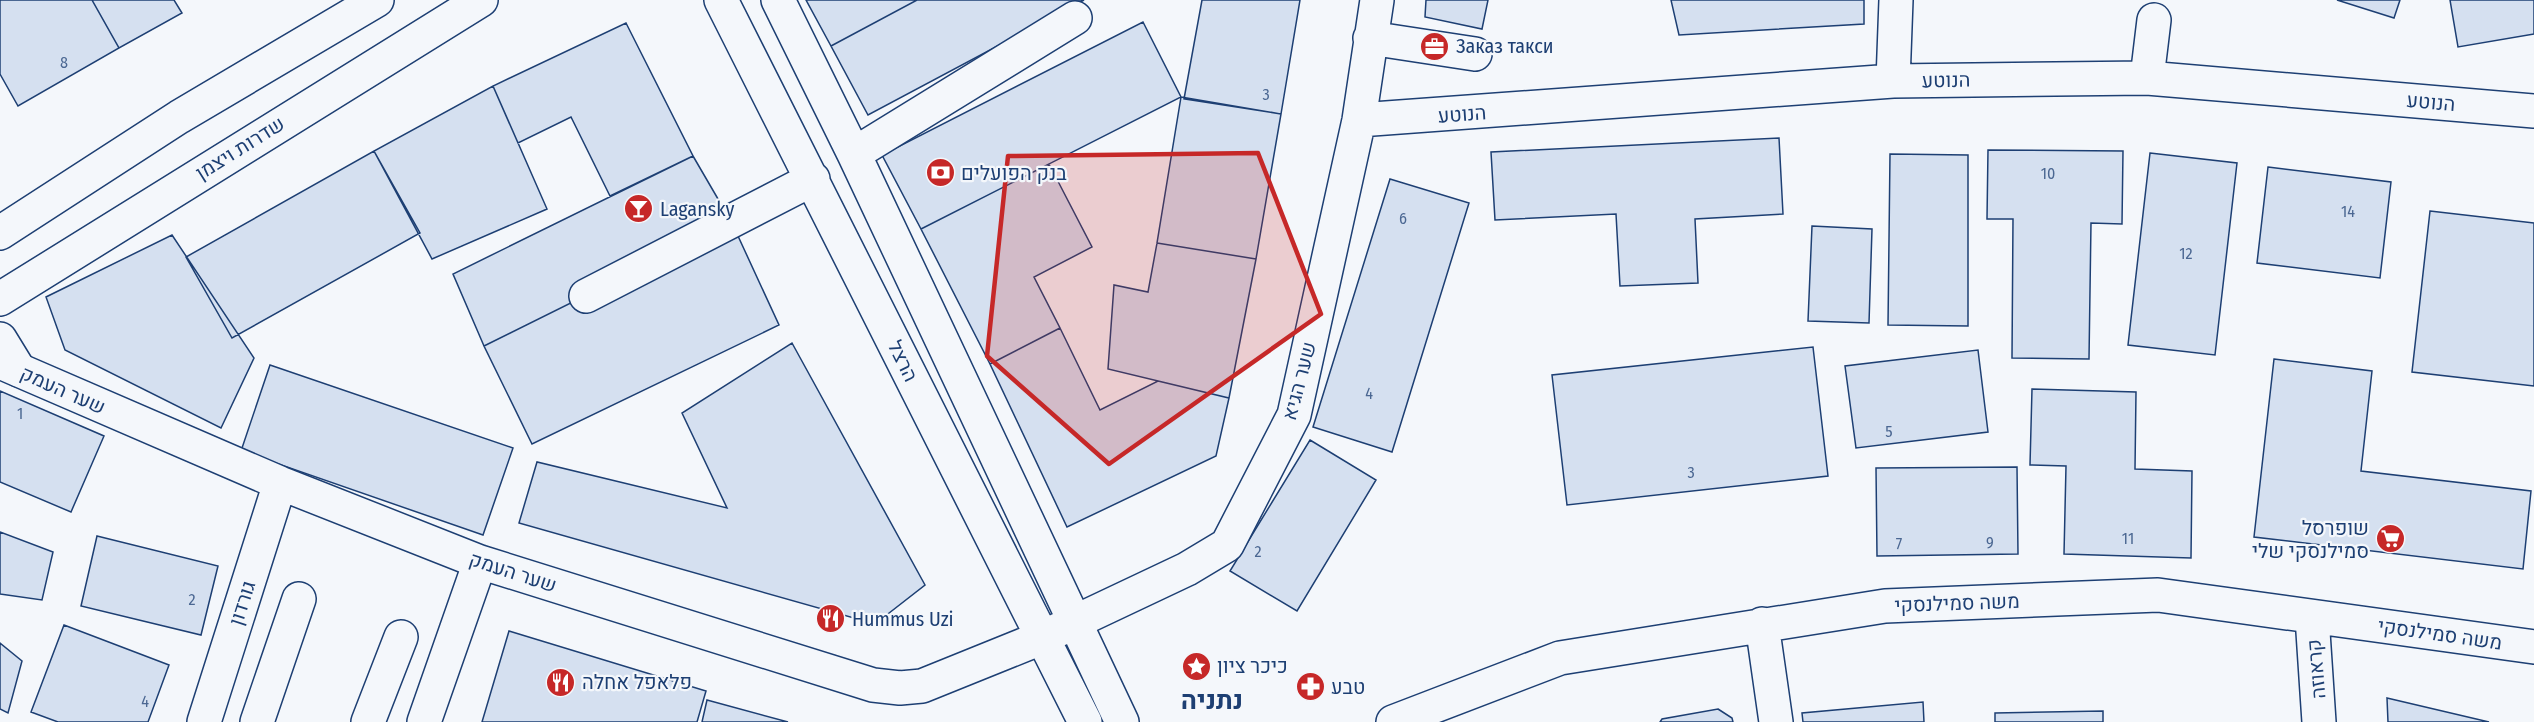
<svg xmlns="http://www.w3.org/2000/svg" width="2534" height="722" font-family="'Fira Sans Condensed',Heebo,sans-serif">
<rect width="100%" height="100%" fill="#f4f7fb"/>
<path fill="#d5e0f0" stroke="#1d3f73" stroke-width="1.5" d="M0 0H92L119 48 18 106 0 74Z
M92 0H174L182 13 119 48Z
M806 0H917L831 46Z
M917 0H1084L868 115 831 46Z
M1202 0H1300L1281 114 1184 99Z
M1426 0H1488L1482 29 1425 17Z
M1671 0H1864V24L1679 35Z
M2337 0H2400L2394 18Z
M2450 0H2534V34L2458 47Z
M1143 22 1181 97 921 229 882 155Z
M626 23 693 156 610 196 571 117 518 143 493 86Z
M493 86 547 209 432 259 374 151Z
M1181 97 1281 114 1256 259 1157 243Z
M1779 138 1783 214 1695 219 1698 283 1620 286 1616 214 1495 220 1491 152Z
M1988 150 2123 151 2122 224 2091 223 2089 359 2012 358 2013 219H1987Z
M374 151 420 233 232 338 186 257Z
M2150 153 2237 163 2215 355 2128 345Z
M1890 154 1968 155V326L1888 325Z
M693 156 732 223 484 346 453 274Z
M1049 164 1092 247 1034 277 1060 328 990 364 921 229Z
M2268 167 2391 182 2380 278 2257 263Z
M1390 179 1469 203 1392 452 1313 427Z
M2430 211 2534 223V386L2412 372Z
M732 223 779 325 532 444 484 346Z
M1812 226 1872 229 1869 323 1808 321Z
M172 235 254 358 221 428 65 350 46 297Z
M1157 243 1256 259 1229 398 1108 369 1114 285 1148 292Z
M1060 328 1100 410 1158 381 1229 398 1216 456 1067 527 990 364Z
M792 343 925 585 875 624 519 523 537 462 727 508 682 413Z
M1813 347 1828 476 1567 505 1552 375Z
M1978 350 1988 432 1856 448 1845 366Z
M2274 359 2372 371 2361 471 2531 491 2523 569 2254 537Z
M270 365 513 448 483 535 241 451Z
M2032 389 2136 392 2135 469 2192 471 2191 558 2064 554 2066 466 2030 465Z
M0 391 104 436 71 512 0 482Z
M1310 440 1376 480 1297 611 1230 571Z
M2017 467 2018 554 1877 556 1876 468Z
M0 532 53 552 42 600 0 594Z
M97 536 218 566 201 635 81 606Z
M64 625 169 665 148 722H58L31 712Z
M509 631 706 691 697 722H482Z
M0 643 22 661 8 713 0 709Z
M2387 698 2489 722H2388Z
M707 700 788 722H702Z
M1923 702 1924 722H1803L1802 713Z
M1718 709 1732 718 1733 722H1660L1662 719Z
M2103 711V722H1995V713Z"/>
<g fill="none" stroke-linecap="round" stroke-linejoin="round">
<defs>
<path id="minor" d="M721 0 1085 722
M778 0 854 154 1122 722
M1370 38 1475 54
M2147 78 2154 20
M1893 81 1896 0
M1359 120 1893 81 2147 78 2534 111
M854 154 1075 18
M586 296 813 179
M0 362 280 483 480 562 873 685 900 688 922 686 1041 638 1187 569 1227 545 1294 415 1359 120 1377 0
M2312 617 2319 722
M1762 624 1776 722
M204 722 280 483
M257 722 299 599
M368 722 401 637
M424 722 480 562
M1393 722 1560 658 1885 606 2158 595 2534 647"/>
<path id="major" d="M0 233 179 117 377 0
M0 299 481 0
M0 339 19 370"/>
</defs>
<use href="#minor" stroke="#1d3f73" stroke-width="36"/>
<use href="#major" stroke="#1d3f73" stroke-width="36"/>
<use href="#minor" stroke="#f4f7fb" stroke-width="33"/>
<use href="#major" stroke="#f4f7fb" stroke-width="33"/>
</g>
<path fill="#c62828" fill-opacity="0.2" stroke="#c62828" stroke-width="4.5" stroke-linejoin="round" d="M1258 153 1321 314 1109 464 987 356 1008 156Z"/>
<defs>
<symbol id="office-disc" viewBox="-11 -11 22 22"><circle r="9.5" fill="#c62828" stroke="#f4f7fb"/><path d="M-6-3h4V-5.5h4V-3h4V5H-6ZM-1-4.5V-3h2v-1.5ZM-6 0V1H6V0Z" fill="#fff"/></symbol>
<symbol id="bank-disc" viewBox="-11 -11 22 22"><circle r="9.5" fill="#c62828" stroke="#f4f7fb"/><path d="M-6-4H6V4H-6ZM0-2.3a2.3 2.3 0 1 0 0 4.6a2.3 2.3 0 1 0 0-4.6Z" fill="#fff"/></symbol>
<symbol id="bar-disc" viewBox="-11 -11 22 22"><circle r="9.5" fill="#c62828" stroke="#f4f7fb"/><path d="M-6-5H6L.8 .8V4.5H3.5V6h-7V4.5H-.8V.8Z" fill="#fff"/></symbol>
<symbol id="supermarket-disc" viewBox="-11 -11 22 22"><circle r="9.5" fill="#c62828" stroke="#f4f7fb"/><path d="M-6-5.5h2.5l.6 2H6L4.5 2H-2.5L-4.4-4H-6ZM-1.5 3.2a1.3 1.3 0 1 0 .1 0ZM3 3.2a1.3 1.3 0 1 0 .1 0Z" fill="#fff"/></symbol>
<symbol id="restaurant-disc" viewBox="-11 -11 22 22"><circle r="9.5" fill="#c62828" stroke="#f4f7fb"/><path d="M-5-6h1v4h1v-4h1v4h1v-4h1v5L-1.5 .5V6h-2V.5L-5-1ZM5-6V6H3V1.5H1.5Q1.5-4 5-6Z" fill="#fff"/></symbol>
<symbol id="sight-disc" viewBox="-11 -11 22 22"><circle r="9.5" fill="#c62828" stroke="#f4f7fb"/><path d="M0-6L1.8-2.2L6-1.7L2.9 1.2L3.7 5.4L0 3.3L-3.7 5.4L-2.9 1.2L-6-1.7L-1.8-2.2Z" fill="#fff"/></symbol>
<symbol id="pharmacy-disc" viewBox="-11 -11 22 22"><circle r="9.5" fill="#c62828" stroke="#f4f7fb"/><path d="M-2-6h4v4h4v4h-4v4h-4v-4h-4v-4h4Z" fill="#fff"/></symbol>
</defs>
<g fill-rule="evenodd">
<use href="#office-disc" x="1418" y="30" width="33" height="33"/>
<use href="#bank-disc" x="924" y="156" width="33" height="33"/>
<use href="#bar-disc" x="622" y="192" width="33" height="33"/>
<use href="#supermarket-disc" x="2374" y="522" width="33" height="33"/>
<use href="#restaurant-disc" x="814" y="602" width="33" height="33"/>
<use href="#sight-disc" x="1180" y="650" width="33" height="33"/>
<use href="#restaurant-disc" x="544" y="666" width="33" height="33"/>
<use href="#pharmacy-disc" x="1294" y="670" width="33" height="33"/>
</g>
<g text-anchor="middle" stroke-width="4.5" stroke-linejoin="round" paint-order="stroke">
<g font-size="16" fill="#4b6792">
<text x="64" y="68">8</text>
<text x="1266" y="100">3</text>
<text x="2048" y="179">10</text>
<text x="2348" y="217">14</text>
<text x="1403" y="224">6</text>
<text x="2186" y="259">12</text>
<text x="1369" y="399">4</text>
<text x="20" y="419">1</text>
<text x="1889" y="437">5</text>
<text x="1691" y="478">3</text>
<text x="2128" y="544">11</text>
<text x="1990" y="548">9</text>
<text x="1899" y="549">7</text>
<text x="1258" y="557">2</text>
<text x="192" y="605">2</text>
<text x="145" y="707">4</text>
</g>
<g font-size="20" fill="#1d3f73" stroke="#f4f7fb" text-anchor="start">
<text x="1456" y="53">Заказ такси</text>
<text x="961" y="180">בנק הפועלים</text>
<text x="660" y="216">Lagansky</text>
<text x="2369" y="535" text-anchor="end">שופרסל<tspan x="2369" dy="23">סמילנסקי שלי</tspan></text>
<text x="852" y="626">Hummus Uzi</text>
<text x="1217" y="673">כיכר ציון</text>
<text x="582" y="689">פלאפל אחלה</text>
<text x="1331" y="694">טבע</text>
</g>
<g font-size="20" fill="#1d3f73" stroke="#f4f7fb">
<text transform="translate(1946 80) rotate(-1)" y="7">הנוטע</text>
<text transform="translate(2431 102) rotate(5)" y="7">הנוטע</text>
<text transform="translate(1462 114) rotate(-4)" y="7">הנוטע</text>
<text transform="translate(240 148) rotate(-32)" y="7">שדרות ויצמן</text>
<text transform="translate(903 361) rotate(64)" y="7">הרצל</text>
<text transform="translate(1299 381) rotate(-75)" y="7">שער הגיא</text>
<text transform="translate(63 390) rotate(24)" y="7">שער העמק</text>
<text transform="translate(513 572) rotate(18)" y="7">שער העמק</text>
<text transform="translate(242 603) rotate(-72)" y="7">גורדון</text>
<text transform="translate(1957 603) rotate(-2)" y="7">משה סמילנסקי</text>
<text transform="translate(2440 634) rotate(8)" y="7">משה סמילנסקי</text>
<text transform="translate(2316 669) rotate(-95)" y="7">קראוזה</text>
</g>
<g font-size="26" font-weight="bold" fill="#1d3f73" stroke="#f4f7fb">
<text x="1212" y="709">נתניה</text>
</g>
</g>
</svg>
